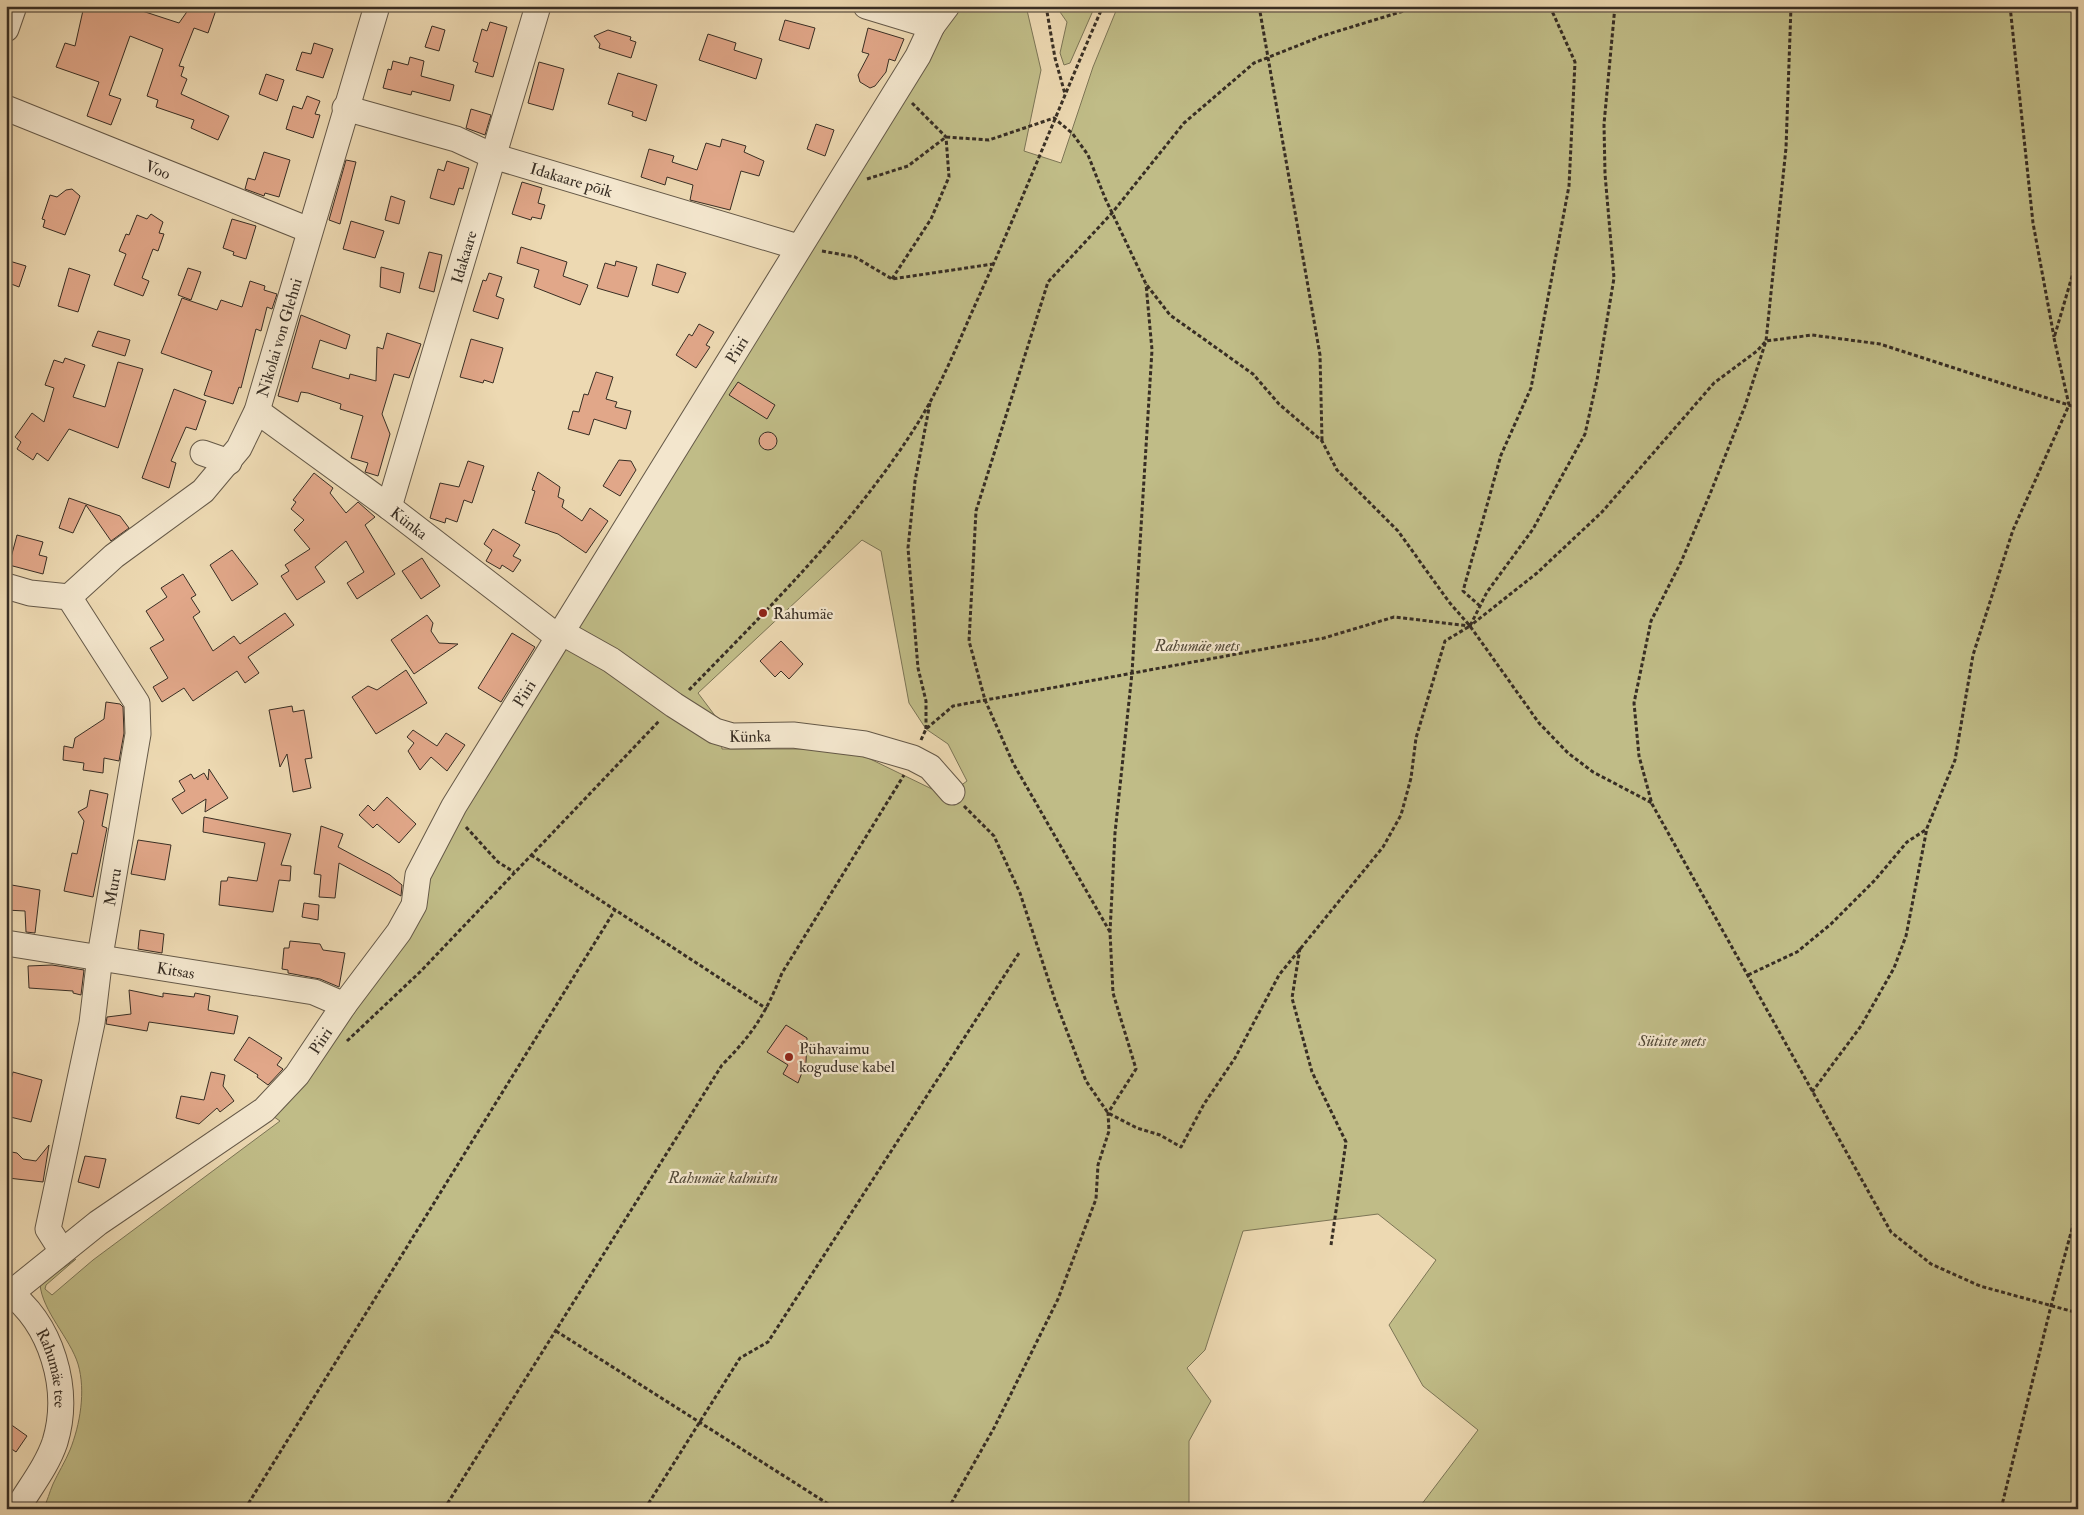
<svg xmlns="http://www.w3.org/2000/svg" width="2084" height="1515" font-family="'IM FELL Double Pica',serif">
<rect width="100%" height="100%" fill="#edd9b2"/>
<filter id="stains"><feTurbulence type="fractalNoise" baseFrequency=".004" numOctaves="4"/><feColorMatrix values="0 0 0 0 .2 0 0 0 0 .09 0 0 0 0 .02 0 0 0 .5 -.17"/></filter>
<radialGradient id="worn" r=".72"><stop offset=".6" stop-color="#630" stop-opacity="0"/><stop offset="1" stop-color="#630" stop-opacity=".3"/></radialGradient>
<path fill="#c0bc87" stroke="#7c7556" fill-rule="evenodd" d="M947 6H1026L1041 70 1024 151 1061 163 1093 67 1118 6H2078V1509H1418L1478 1430 1423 1386 1389 1325 1436 1260 1378 1214 1243 1231 1205 1350 1187 1368 1211 1401 1189 1441V1509H43C48 1500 49 1493 53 1484 58 1473 65 1462 70 1450 80 1425 86 1391 78 1364 70 1338 42 1311 40 1284L76 1259 46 1285 45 1289 52 1295 93 1260 280 1121 264 1110 344 1005 418 875ZM862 540 881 551 909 703 926 729 948 744 967 781 952 792 934 790 866 757 815 749H722L719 721 698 693Z
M1060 6H1095L1070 63 1064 65 1060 53 1067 22 1060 12Z"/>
<path fill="#e1a789" stroke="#382e24" d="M84 6H127L179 23 191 6H205L216 10 208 33 194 28 179 66 184 67 181 76 187 79 181 94 229 116 218 140 191 128 194 120 156 107 158 100 147 96 163 49 130 36 109 95 121 99 111 125 87 116 99 82 56 67 65 43 75 46Z
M785 20 815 28 809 49 779 40Z
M490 22 507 27 493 77 475 72 478 63 473 61 482 29 487 31Z
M432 26 445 30 439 51 425 47Z
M868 28 904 39 895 61 889 59 886 72 875 86 870 88 860 82 858 75 869 54 862 52Z
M608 30 631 37 630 40 636 42 631 58 599 48 600 44 594 36Z
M708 34 736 43 734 50 762 59 756 79 699 60Z
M314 43 333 49 323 78 296 70 302 52 311 54Z
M410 57 424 61 421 76 454 85 450 101 412 91 411 95 383 88 388 69 391 70 393 61 408 65Z
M539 62 564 69 553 110 528 103Z
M618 73 657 85 646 121 632 116 633 112 608 104Z
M266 74 284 80 277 101 259 94Z
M307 96 320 101 315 114 320 115 313 138 286 129 293 106 302 109Z
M471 109 491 115 485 135 466 128Z
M816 124 834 130 825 156 807 149Z
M722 139 746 146 744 152 764 161 759 176 741 171 730 210 690 200 693 185 667 177 665 185 641 177 649 149 674 156 672 162 697 170 706 143 720 147Z
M264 152 290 160 279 197 265 193 264 196 245 189 248 178 255 180Z
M346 160 356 162 340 224 329 220Z
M447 161 469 168 463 189 459 188 454 205 430 198 438 169 444 171Z
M522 182 542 188 538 203 545 205 541 219 532 217 531 220 512 214Z
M72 189 80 196 65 235 43 227 45 220 42 219 50 195 57 197 66 190Z
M391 196 405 201 399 224 385 220Z
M151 214 163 222 159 233 164 234 158 251 153 249 142 278 149 281 143 296 114 285 126 254 119 251 126 234 129 235 137 215 147 219Z
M232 219 256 226 246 259 233 255 234 252 223 248Z
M351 221 384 231 375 258 343 249Z
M521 247 567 262 563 276 588 285 580 305 534 287 539 270 517 263Z
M429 252 442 255 434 292 419 288Z
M6 260 26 266 19 287 6 282Z
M616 261 637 267 628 297 597 288 605 263 615 266Z
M657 264 686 273 678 293 652 285Z
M381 267 404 273 400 293 380 287Z
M69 268 90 275 78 312 58 306Z
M188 268 201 272 191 300 178 295Z
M489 273 502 277 496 296 504 299 498 319 473 311 483 280 486 281Z
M250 281 265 286 264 290 277 294 272 309 267 307 261 331 256 329 241 388 239 387 233 404 204 395 212 371 161 353 182 298 217 310 221 300 242 307Z
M301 315 350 335 346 349 320 340 312 368 349 379 350 374 376 381 377 347 383 349 387 333 421 344 409 378 394 374 382 414 390 434 378 476 365 472 368 463 351 458 363 416 340 409 341 404 308 393 301 392 298 402 278 396Z
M699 324 714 332 706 345 710 347 696 368 676 355 689 334 692 336Z
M98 331 130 340 125 356 92 346Z
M471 339 503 348 493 383 484 380 483 383 460 377Z
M65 358 85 365 73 397 105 407 118 362 143 369 118 448 69 429 48 461 37 453 33 460 17 449 21 442 15 437 32 413 44 422 54 388 45 385 54 360 63 363Z
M596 372 613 377 606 399 617 402 615 407 631 411 626 429 594 419 589 435 568 429 573 411 579 412 584 394 588 395Z
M738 382 775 405 767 419 729 395Z
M174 389 206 401 196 430 186 427 171 461 176 463 169 488 142 478Z
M759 441a9 9 0 1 1 18 0a9 9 0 1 1-18 0Z
M619 460 631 461 636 470 620 496 603 486Z
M468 461 484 466 472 503 464 500 457 522 446 518 445 523 430 518 440 483 459 487Z
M538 472 560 487 558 497 564 500 562 507 582 521 590 508 608 521 586 553 558 534 525 523 535 491 532 490Z
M314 473 333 488 330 493 346 513 358 502 375 517 365 525 395 574 357 599 347 583 364 572 346 541 315 567 325 582 297 600 281 576 289 571 285 565 310 549 294 530 304 520 291 509 296 502 293 500Z
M69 498 120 516 129 528 111 541 86 505 73 533 59 528Z
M493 529 520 545 513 556 521 560 513 572 502 565 500 569 486 561 492 550 484 544Z
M17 535 43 542 39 555 47 557 43 574 9 565Z
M232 550 258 584 232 601 210 565Z
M422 558 440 586 421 599 402 571Z
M183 574 196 595 191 598 200 612 193 617 213 651 234 636 240 644 285 613 294 625 248 657 259 673 245 683 237 671 193 701 184 688 162 702 153 687 168 678 150 648 164 640 146 611 167 597 161 588Z
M427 615 433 623 431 631 439 643 458 644 414 674 391 640Z
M512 633 535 647 501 702 478 688Z
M781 641 803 664 789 679 781 671 775 677 760 661Z
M406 670 427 703 376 734 352 697 368 686 377 690Z
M106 702 120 704 123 707 124 733 119 761 104 758 103 773 83 770 84 763 63 760 64 746 73 748 75 738 104 719Z
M292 706 293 712 304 710 312 758 305 759 311 788 293 792 287 754 280 767 269 710Z
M413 730 437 746 446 733 465 745 447 771 431 757 420 770 408 751 414 743 407 737Z
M209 769 228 798 205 812 206 799 182 814 172 799 185 791 179 781 191 774 194 779 204 773 208 780Z
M90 790 108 794 102 826 107 828 93 897 64 891 72 853 77 854 84 821 78 812 87 807Z
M387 797 416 824 399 843 377 824 373 828 359 815 368 805 374 811Z
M204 817 291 834 281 865 291 866 290 881 279 880 273 912 219 905 221 881H227L228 877 257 881 265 843 203 832Z
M321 826 343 834 338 847 390 875 402 885 401 896 339 863 335 898 319 897 321 875 314 874Z
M138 840 171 845 165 880 131 874Z
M6 884 40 890 35 933 26 932 25 911 6 910Z
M304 903 319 905 318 920 302 917Z
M140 930 164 934 162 953 138 949Z
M290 941 320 944 323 950 345 953 339 987 320 979 288 973V970L282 969 284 948H289Z
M52 965 84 970 81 995 73 993V991L29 988 28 966Z
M129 990 163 997V993L194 997 195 993 210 996 208 1010 238 1016 234 1034 149 1022 147 1031 106 1024 107 1017 131 1014Z
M786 1025 807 1038 806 1062 798 1083 783 1074 788 1065 767 1052Z
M249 1037 282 1058 277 1065 283 1069 268 1085 257 1077 258 1075 234 1060Z
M13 1072 42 1080 31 1122 6 1116V1098Z
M211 1072 225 1075 223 1086 234 1101 220 1112 217 1108 199 1124 176 1118 181 1096 204 1100Z
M49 1145 43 1182 8 1178 6 1151 17 1153 23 1159 36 1161Z
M85 1156 106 1159 99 1188 78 1182Z
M6 1421 27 1436 16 1452 6 1445Z"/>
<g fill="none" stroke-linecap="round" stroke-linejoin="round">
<defs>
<g id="minor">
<path d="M866 6 932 26"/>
<path d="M6 29 14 6"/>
<path id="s1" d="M6 108 309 230"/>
<path id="s2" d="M345 108 456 139 493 156 798 247"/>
<path id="s3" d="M257 411 389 507 558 637"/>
<path d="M203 453 229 462"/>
<path id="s4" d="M389 507 538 6"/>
<path d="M6 586 30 593 69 597 137 703 138 734 100 956 92 1023 48 1229 62 1251"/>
<path id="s5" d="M69 597 114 556 203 491 239 448 257 411 377 6"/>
<path id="s6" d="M561 632 611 660 674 705 715 731 732 736 793 735 865 744 913 758 930 767 952 792"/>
<path id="s7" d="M6 943 314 992 344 1005"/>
<path id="s8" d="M6 1290C52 1323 71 1389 55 1442 47 1466 30 1487 17 1509"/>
<path id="s9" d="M11 1293 98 1223 264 1110 297 1075 344 1005 399 932 414 905 418 875 454 806 918 56 932 26 947 6"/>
</g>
</defs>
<use href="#minor" stroke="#655948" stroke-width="27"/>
<path stroke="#382e24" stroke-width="3" stroke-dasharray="4 2.5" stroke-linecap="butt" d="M1046 6 1055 58 1065 94
M1259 6 1320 355 1322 440
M1791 6 1786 148 1766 341 1745 406 1710 494 1681 562 1651 621 1634 703 1639 756 1652 804 1891 1232 1931 1264 1980 1286 2078 1313
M2010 6 2033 223 2054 337
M867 179 908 166 946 137 989 140 1054 118 1072 133 1088 155 1105 198 1146 284 1170 315 1253 374 1279 404 1322 441 1337 470 1398 531 1449 602 1470 626 1539 723 1568 753 1593 772 1652 803
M822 251 855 257 892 279 993 264
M892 279 931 219 949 177 946 137 912 103
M1480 606 1463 591 1501 455 1531 388 1569 186 1575 62 1552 11 1542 6
M689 690C770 607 854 524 916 426 942 385 960 338 980 294 1023 199 1061 102 1103 6
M926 729V701L918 668 908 548 915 481 930 403
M921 740 926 729 953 706 1324 638 1394 617 1470 626 1537 573 1602 512 1714 383 1757 351 1766 341 1812 335 1880 344 2078 408
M964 806 994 836 1020 893 1055 1000 1086 1081 1108 1113 1137 1128 1160 1135 1181 1147 1204 1104 1235 1058 1279 975 1383 847 1401 815 1411 778 1416 738 1445 641 1470 626 1487 592 1533 529 1585 434 1597 380 1614 278 1605 174 1604 124 1615 6
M466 827 498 862 514 872
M531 855 767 1009
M1110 932 1013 763 985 700 969 641 976 511 1048 282 1112 213 1184 123 1254 63 1322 36 1420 6
M1300 948 1292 998 1312 1072 1346 1142 1331 1245
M1748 975 1797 952 1831 924 1875 880 1907 842 1927 829
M347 1041 421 971 660 720
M1812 1092 1861 1026 1894 968 1906 936 1927 828 1955 760 1973 655 2013 530 2069 405 2054 338 2078 256
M556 1331 836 1509
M245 1509 615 910
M444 1509 722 1065C753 1034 766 1013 782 973L904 775
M645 1509 740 1358 768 1342 1019 953
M948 1509 994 1428 1058 1299 1096 1199 1098 1165 1109 1131 1108 1113 1136 1069 1113 993 1110 932 1115 833 1132 673 1152 350 1146 284
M2001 1509 2051 1306 2078 1207"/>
<use href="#minor" stroke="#f3e6cd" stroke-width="25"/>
</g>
<g fill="#8f2418" stroke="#f3e6cd" stroke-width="2">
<circle cx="763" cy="613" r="5"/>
<circle cx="789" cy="1057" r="5"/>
</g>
<g text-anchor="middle" stroke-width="4.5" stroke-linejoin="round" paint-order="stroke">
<g font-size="16" fill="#382e24" stroke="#f3e6cd">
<text dy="6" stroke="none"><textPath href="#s1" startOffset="164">Voo</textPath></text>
<text dy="6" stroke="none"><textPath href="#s2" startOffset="238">Idakaare põik</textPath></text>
<text dy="6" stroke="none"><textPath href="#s4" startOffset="261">Idakaare</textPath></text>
<text dy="6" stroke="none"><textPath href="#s5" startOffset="345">Nikolai von Glehni</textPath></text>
<text dy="6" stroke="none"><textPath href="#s9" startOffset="1212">Piiri</textPath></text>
<text dy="6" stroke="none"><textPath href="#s3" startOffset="189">Künka</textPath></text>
<text dy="6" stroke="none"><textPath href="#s9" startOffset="808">Piiri</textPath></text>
<text dy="6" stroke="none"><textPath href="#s6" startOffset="219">Künka</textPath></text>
<text transform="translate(112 887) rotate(-80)" y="6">Muru</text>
<text dy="6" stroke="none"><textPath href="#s7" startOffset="172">Kitsas</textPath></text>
<text dy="6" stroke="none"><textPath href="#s9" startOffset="402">Piiri</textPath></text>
<text dy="6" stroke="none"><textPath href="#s8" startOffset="94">Rahumäe tee</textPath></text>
</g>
<g font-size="16" fill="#382e24" stroke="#f3e6cd" text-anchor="start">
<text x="773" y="619">Rahumäe</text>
<text x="799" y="1054">Pühavaimu<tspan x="799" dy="18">koguduse kabel</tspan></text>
</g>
<g font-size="16" font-style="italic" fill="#534a38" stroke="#f3e6cd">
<text x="1197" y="651">Rahumäe mets</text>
<text x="1672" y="1046">Sütiste mets</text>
<text x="723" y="1183">Rahumäe kalmistu</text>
</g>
</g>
<rect width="2084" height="1515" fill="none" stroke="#edd9b2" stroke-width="25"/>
<rect x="8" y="8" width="2069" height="1500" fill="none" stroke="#382e24" stroke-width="2.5"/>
<rect x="12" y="12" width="2059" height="1490" fill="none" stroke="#382e24"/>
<rect width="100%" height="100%" filter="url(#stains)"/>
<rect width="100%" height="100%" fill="url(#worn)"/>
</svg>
